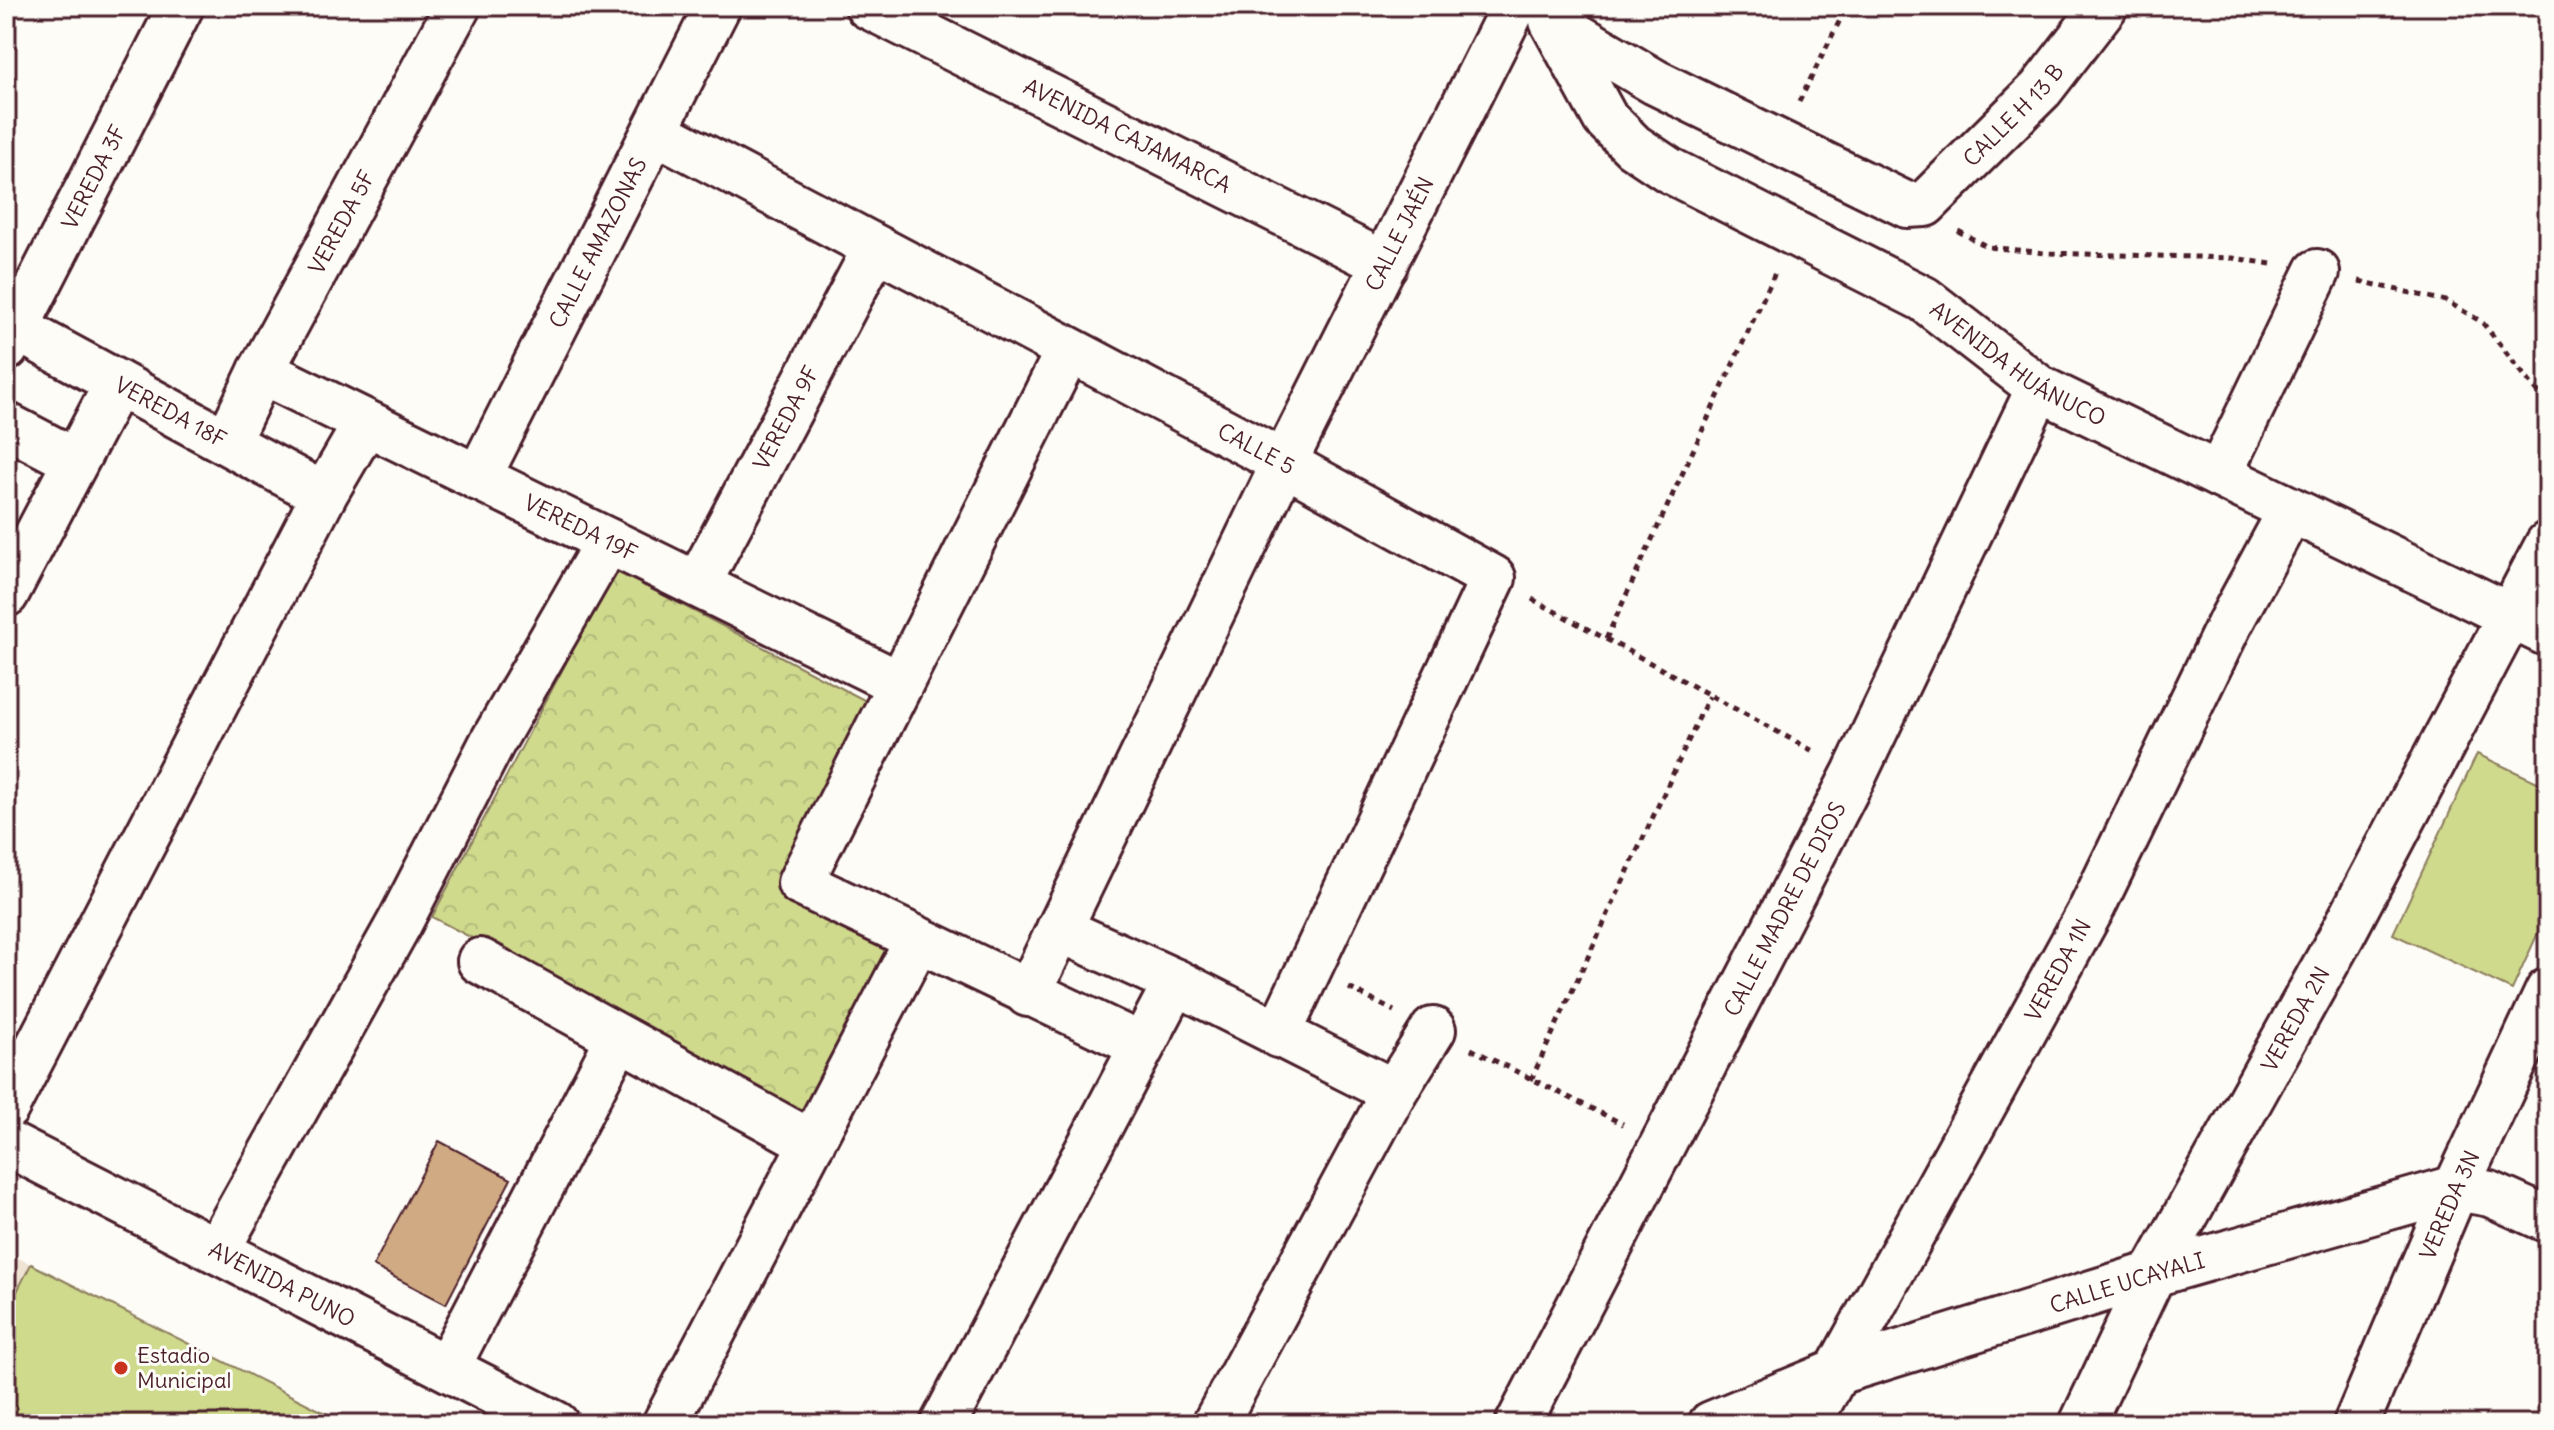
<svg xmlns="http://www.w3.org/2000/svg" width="2554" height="1430" font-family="Delius,sans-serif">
<defs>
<pattern id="park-crowns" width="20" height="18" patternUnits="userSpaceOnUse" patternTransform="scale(2)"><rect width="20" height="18" fill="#cfda8d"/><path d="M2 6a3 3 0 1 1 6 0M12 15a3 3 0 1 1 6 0" fill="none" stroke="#b3bb7a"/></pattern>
</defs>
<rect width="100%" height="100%" fill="#fdfcf7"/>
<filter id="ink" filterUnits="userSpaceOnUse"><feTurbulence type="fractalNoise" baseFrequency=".0125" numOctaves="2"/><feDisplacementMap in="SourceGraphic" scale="16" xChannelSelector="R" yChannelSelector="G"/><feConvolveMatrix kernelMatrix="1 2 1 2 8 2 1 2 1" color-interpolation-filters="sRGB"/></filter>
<g filter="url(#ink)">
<path fill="#f0e3d4" d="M6 1252 31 1264 6 1313Z"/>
<path fill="#cfda8d" stroke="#8c7c5c" stroke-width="2" d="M2477 754 2548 787V911L2512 990 2393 934Z
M31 1264 347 1424H6V1313Z"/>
<path fill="url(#park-crowns)" stroke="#8c7c5c" stroke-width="2" d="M615 570 868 702 786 880 899 947 810 1116 432 917Z"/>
<path fill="#d0aa82" stroke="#4a1f2b" stroke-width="2" d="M439 1141 511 1179 446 1304 373 1266Z"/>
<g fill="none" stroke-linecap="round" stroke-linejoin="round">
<defs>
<g id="minor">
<path id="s1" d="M868 6 1385 264"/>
<path id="s2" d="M1552 21 1605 118 1633 146 1669 170 1924 299 2039 388 2548 634"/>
<path id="s3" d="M1555 23 1655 82 1907 205 1925 204 2041 89 2105 6"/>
<path id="s4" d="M655 131 1284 463 1493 578 1278 1035"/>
<path id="s5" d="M16 328 324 495"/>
<path id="s6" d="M6 348 181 6"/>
<path d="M1068 351 800 883 1142 1046"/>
<path id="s7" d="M261 371 900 684"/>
<path d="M6 425 75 461"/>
<path id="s8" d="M227 442 261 371 458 6"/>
<path d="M2219 475 2317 272"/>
<path id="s9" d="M478 478 718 6"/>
<path id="s10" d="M698 584 875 249"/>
<path d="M6 594 117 383"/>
<path d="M1059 929 1176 982 1394 1092"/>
<path d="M480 961 812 1143"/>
<path id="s11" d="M1028 994 1284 463 1514 6"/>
<path d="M6 1108 324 495 366 423"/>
<path id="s12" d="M6 1143 556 1424"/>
<path d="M217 1250 400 922 492 743 608 541"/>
<path d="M448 1366 618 1039"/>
<path d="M665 1424 917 941"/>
<path d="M943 1424 1176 982"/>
<path d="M1215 1424 1394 1092 1433 1030"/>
<path id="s13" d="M1518 1424 1855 773 2039 388"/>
<path id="s14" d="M1711 1424 1834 1373 2153 1274 2456 1188 2490 1194 2548 1220"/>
<path id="s15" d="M1808 1424 2092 908 2231 621 2291 510"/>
<path id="s16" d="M2082 1424 2153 1274 2342 935 2548 544"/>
<path id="s17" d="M2356 1424 2456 1188 2548 991"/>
</g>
</defs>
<use href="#minor" stroke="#4a1f2b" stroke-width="50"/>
<path stroke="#4a1f2b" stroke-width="5" stroke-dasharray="6 6" stroke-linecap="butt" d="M1799 102 1847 6
M1958 231 1988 247 2045 253 2233 258 2271 264
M2359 281 2446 301 2482 322 2548 405
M1532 599 1815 752
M1606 639 1775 273
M1349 988 1394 1011
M1471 1049 1623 1124
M1531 1080 1709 696"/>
<use href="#minor" stroke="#fdfcf7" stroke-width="44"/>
</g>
</g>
<circle fill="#c8321e" stroke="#fdfcf7" stroke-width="3" cx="121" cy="1368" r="8"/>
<g text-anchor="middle" stroke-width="6" stroke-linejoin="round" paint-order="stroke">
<g font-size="22" fill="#4a1f2b" stroke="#fdfcf7">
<text dy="8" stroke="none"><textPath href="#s3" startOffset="540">CALLE H 13 B</textPath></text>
<text dy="8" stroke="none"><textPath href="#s1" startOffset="290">AVENIDA CAJAMARCA</textPath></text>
<text dy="8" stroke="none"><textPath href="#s6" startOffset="192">VEREDA 3F</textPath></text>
<text dy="8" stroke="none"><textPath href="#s8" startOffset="248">VEREDA 5F</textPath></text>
<text dy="8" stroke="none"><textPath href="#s11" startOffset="846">CALLE JAÉN</textPath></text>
<text dy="8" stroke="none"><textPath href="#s9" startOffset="264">CALLE AMAZONAS</textPath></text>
<text dy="8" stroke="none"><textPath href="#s2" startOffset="594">AVENIDA HUÁNUCO</textPath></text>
<text dy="8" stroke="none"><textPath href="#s5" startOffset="176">VEREDA 18F</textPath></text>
<text dy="8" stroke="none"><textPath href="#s10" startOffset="188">VEREDA 9F</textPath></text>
<text dy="8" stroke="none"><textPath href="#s4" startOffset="680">CALLE 5</textPath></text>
<text dy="8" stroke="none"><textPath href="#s7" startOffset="356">VEREDA 19F</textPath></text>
<text dy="8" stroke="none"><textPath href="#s13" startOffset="580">CALLE MADRE DE DIOS</textPath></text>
<text dy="8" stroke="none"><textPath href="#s15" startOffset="518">VEREDA 1N</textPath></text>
<text dy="8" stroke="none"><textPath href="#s16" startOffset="458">VEREDA 2N</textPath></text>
<text dy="8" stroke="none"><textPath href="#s17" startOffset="238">VEREDA 3N</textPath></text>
<text dy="8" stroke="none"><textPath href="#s12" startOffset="310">AVENIDA PUNO</textPath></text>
<text dy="8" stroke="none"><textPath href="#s14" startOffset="440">CALLE UCAYALI</textPath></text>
</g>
<g font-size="22" fill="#4a1f2b" stroke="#fdfcf7" text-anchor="start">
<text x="137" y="1363">Estadio<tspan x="137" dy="25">Municipal</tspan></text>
</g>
</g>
<rect width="2554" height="1430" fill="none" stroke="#fdfcf7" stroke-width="32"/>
<rect x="16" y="16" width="2522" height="1398" fill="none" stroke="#4a1f2b" stroke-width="3" filter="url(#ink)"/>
</svg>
